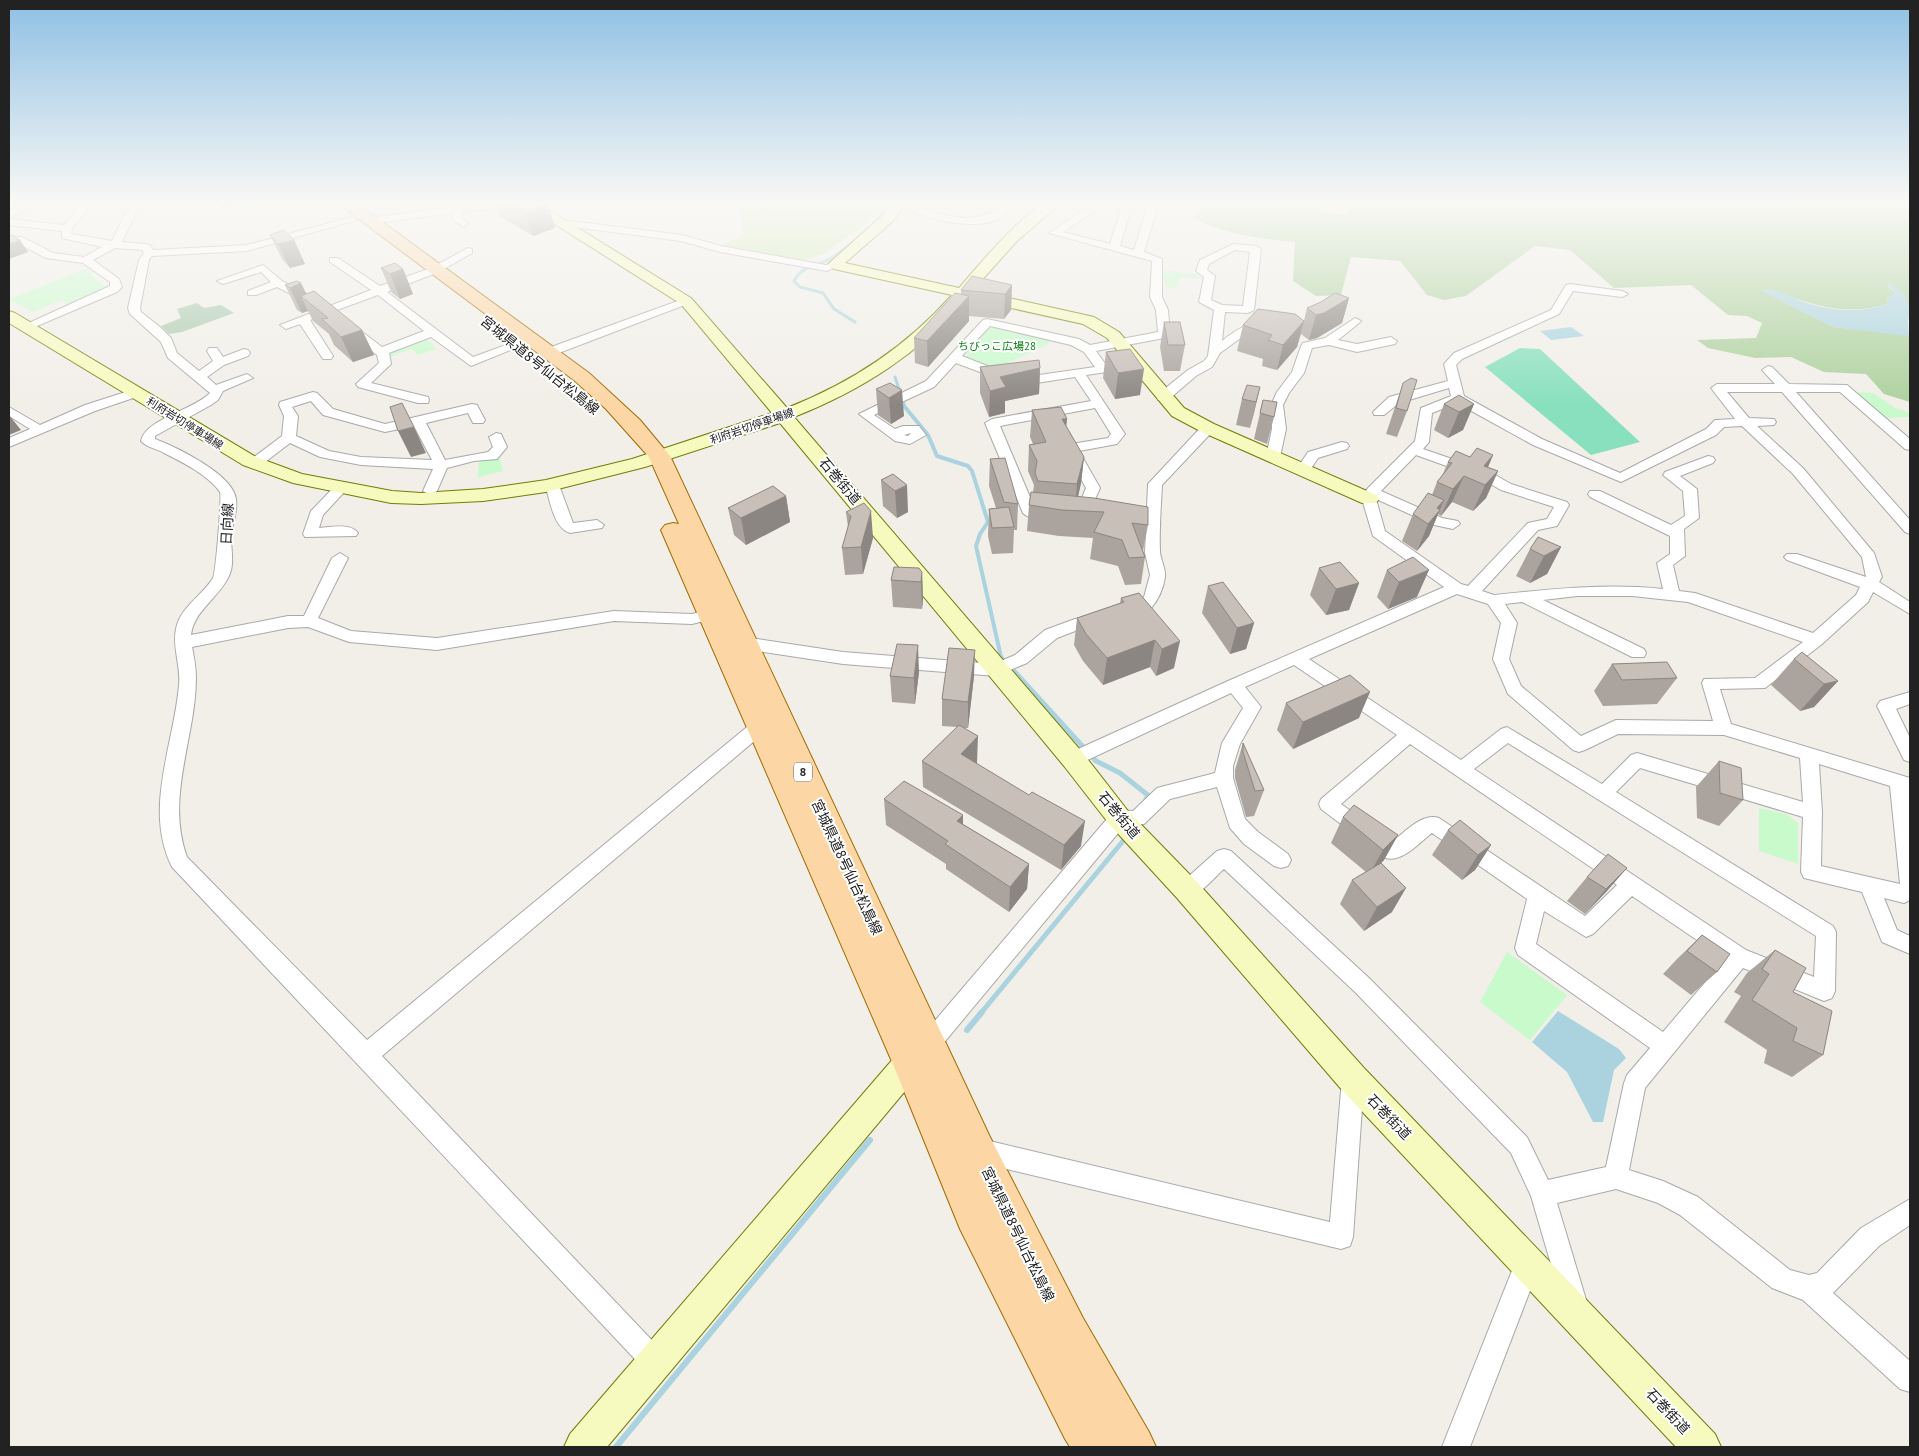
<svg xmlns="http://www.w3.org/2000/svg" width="1919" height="1456" font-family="'PT Sans','Noto Sans JP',sans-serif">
<rect width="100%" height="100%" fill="#f2efe9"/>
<path fill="#cdebb0" d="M734 202H886V204L868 222 825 253 804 260 721 245 744 235 740 205Z"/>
<path fill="#add19e" d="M1206 202H1322L1314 208 1330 214 1344 215 1353 207 1338 202H1910V311L1904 295 1892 284 1888 286 1896 294 1887 298 1888 304C1845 317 1813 305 1772 290L1769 294 1833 327 1910 335V402L1884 394 1866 374 1824 372 1791 357 1755 358 1708 348 1697 340 1756 338 1762 323 1747 316 1728 315 1691 285 1614 288 1570 250 1535 246 1466 296 1444 300 1427 295 1400 261 1351 257 1341 295 1316 296 1293 281 1295 242C1259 238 1226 235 1193 218Z"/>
<path fill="#aacbaf" d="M197 303 204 308 221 305 234 313 182 332 169 334 161 326 181 318 177 309Z"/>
<path fill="#c8facc" d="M85 269 107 289 72 306 62 300 32 312 9 299Z
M1164 270 1195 274 1203 279 1183 277 1180 278 1178 287 1168 289 1163 278Z
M996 327 1051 339 1048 344 993 370 963 359 987 329Z
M425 337 437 349 418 355 411 349 390 357 387 352Z
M1857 392 1873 393 1895 408 1908 412 1910 417 1885 418Z
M499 457 503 471 478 477 479 459Z
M1759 808 1786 814 1798 823V864L1759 851Z
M1507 952 1567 995 1530 1040 1480 1002Z"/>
<path fill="#88e0be" d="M1520 348 1540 349 1640 442 1591 455 1485 367Z"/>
<path fill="#aad3df" d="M1885 282 1892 284 1904 294 1910 311 1908 322 1909 336 1833 327 1760 290C1777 287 1795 300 1811 304 1837 312 1862 312 1888 304L1887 298 1896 294Z
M1571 327 1584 336 1551 340 1540 331Z
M1558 1011 1619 1049 1626 1058 1614 1070 1603 1122H1593L1567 1072 1532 1042Z"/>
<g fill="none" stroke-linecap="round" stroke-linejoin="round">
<path stroke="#aad3df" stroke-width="3" d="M855 322 834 309 823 293 800 287 794 281C803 264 818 267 833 257 853 243 877 223 890 202
M895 377 905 407"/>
<path stroke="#aad3df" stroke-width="4" d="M904 406 928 435 937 456 968 466 972 471 988 522 980 534 976 546 1001 657 1014 671"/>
<path stroke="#aad3df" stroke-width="5" d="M1013 670 1096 761 1120 773 1149 796 1146 799
M981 1013 1123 841"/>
<path stroke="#aad3df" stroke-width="6" d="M967 1030 982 1012
M616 1447 870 1140"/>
<defs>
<path id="street" d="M26 202H39L9 218V211Z
M83 202H94L72 228 71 234 112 241 131 202H141L122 242 146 244 150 245 153 250 247 245 352 217 357 220 247 251 152 256 149 260 140 308 141 312 160 327 171 338 177 353 199 371 213 361 207 351 209 348H217L223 357 244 349 248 350 250 353 248 356 224 365 207 377 216 385 247 374 253 378 223 391 218 400 211 405 155 436V439C176 447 233 474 236 499 238 512 232 524 231 537 231 551 235 565 228 578 217 599 194 611 191 635L288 616H304L332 558 340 553 348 558 318 618 351 631 437 638 614 611 692 614 710 609 716 610 718 614 716 618 692 624 614 621 437 650 349 642 308 627 288 628 192 647C194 657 196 667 196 677 196 738 165 797 187 857L367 1040 753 722 759 720 765 722 768 727 765 732 382 1056 664 1353 668 1362 664 1371 655 1375 646 1371 172 867C143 809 174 745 179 685 181 666 172 647 176 629 180 607 202 596 213 578 216 572 222 496 220 492 208 475 182 462 164 453 157 449 146 447 141 441 145 419 194 410 210 393L168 358 161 342 130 314 128 308 139 260 144 253 142 250 115 248 93 260 119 279 122 287 117 292 30 329H22L20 327 110 286V282L83 263 46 258 17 243 9 241V235L24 238 53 253 84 257 102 247 62 238V231L9 225V219L64 225Z
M900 202C911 202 917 206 927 209 953 219 984 225 1004 202H1015C1010 208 1005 216 998 219 976 231 917 220 900 202Z
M1096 202H1108L1063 232 1110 244 1123 202H1133L1120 246 1134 250 1149 202H1159L1144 252 1162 259V297L1168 310 1170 334 1164 338 1096 351 1109 369 1107 372 1086 375 1125 434 1117 444 1079 451 1100 488 1086 520H1076L1074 517 1086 488 1064 448 1071 444 1108 438 1111 434 1095 408 1000 426 1035 509 1051 510 1058 514C1052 521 1029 520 1023 513L985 423 992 419 1091 401 1075 377 1017 386 956 363 934 387 874 415 895 429 903 426H919L926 435 910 444 895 441 859 414 926 381 983 320 987 319 1079 339 1090 345 1158 332 1156 310 1150 297 1152 261 1049 233ZM990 326 1071 345 1084 352 1095 367 1018 378 962 356ZM911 433 908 436 904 435Z
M519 203 523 204V208L464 211 462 218 468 224 463 227 452 219 453 213 369 224 364 221 369 218 472 204Z
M562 220 682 235 721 246 826 265 834 262 839 265 827 271 720 252 681 241 558 225 557 223Z
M1233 244 1256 246 1261 249 1254 310 1248 313 1225 312 1222 341C1233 332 1256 315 1270 328L1264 332H1249L1220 353 1212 367 1196 376 1168 400H1158L1157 397 1158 394 1188 370 1204 361 1208 356 1214 310 1199 302 1204 277 1196 271 1200 260ZM1235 250 1250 252 1243 306 1222 305 1211 300 1215 276 1207 270 1209 264Z
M468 248 472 249V253L439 272 387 292 473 357 517 341 523 345 471 366 431 337 389 353 391 364 371 383 428 397 429 400 428 403H418L358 387 356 384 379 363 377 355 345 329V325H353L382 347 424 331 378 295 310 320 333 356 331 359H323L300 324 286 329 280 325 371 290 330 262V258H338L380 286 431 268Z
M263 265 282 281 311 296V300H303L277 287 256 295H248V291L271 282 261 272 223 284 217 281Z
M1570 284 1622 291 1628 294 1622 297 1573 291 1559 314 1462 359 1456 365 1464 396 1542 439 1620 473 1706 429 1715 420 1735 419 1711 388 1717 384H1775L1762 370 1768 366 1772 367 1789 384 1847 385 1910 439V450L1905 449 1840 392H1796L1910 520V534L1905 532 1782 392H1727L1749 418 1774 419 1776 422 1774 425 1757 426 1803 468 1874 553 1882 577 1879 582 1910 602V614L1873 592 1868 602 1822 644 1765 688 1720 689 1731 724 1910 778V900L1904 903 1884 898 1897 930 1910 936V954L1882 942 1862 892 1804 878 1801 872 1803 817 1640 768 1616 792 1833 926 1836 932 1835 991 1832 998 1824 1001 1743 968 1645 1088 1629 1170 1663 1181 1698 1197 1790 1270 1809 1275 1817 1273 1861 1228 1910 1199V1225L1879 1246 1833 1293 1910 1361V1392L1900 1389 1803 1300 1772 1288 1680 1215 1658 1203 1616 1189 1557 1203 1587 1303 1583 1312 1574 1316 1565 1312 1531 1196 1511 1153 1355 992 1224 869C1212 879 1196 902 1180 896L1177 890 1180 884 1217 851 1224 849 1231 851 1369 978 1527 1137 1548 1180 1606 1167 1624 1083 1627 1075 1650 1048 1518 955 1515 948 1527 899 1432 833C1420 842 1402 863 1386 858L1321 809 1319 804 1321 799 1397 735 1294 665 1245 687 1261 707 1240 744 1233 766V778L1245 819 1258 832 1288 854 1291 860 1288 866 1281 868 1274 866 1244 844 1230 828 1217 787 1170 799 1144 824 1124 826 937 1051 929 1054 921 1051 918 1044 921 1037 1112 813 1119 810 1133 811 1157 788 1215 773 1222 743 1243 708 1231 693 1079 764 1073 766 1067 764 1064 759 1067 754 1228 681 1444 587 1373 536 1362 499 1367 489 1415 441 1421 408 1451 396 1449 388 1399 403 1384 415H1374L1373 412 1389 397 1448 381 1444 364 1454 353 1551 310 1566 285ZM1457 403 1533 445 1621 482 1716 435 1724 427 1742 426 1793 474 1862 557 1866 577 1797 554H1787L1784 557 1787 560 1860 587 1856 595 1813 633 1695 593 1679 591 1673 565 1685 556 1684 529 1699 518 1697 489 1680 476 1713 463 1715 460 1713 457 1708 456 1665 472 1663 475 1683 491 1685 516 1671 525 1600 491H1590L1588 494 1590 497 1670 536V554L1657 563 1663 589C1606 583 1551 589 1494 595L1482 591 1538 530 1557 526 1569 505 1567 502 1511 484 1490 472 1423 449 1429 442 1432 413ZM1416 455 1480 478 1501 490 1554 507 1547 519 1528 523 1468 586 1461 584 1385 531 1376 499 1434 525 1453 529 1460 524 1458 521 1442 518 1381 491ZM1457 594 1488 604 1501 623 1493 659 1508 694 1573 750 1579 752 1585 750 1618 734 1724 735 1800 758 1803 802 1637 753 1631 755 1602 784 1507 727 1501 729 1461 760 1309 659ZM1577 596H1632L1688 602 1803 642 1755 678 1704 679 1702 683 1713 721 1616 720 1581 736 1521 686 1509 659 1517 623 1505 604 1522 602 1632 657H1644L1646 653 1644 649 1543 600ZM1508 743 1816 936 1814 977 1746 950 1474 769ZM1410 744 1617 885 1585 916 1439 818C1423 812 1405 832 1393 841L1341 804ZM1819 764 1890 786 1900 884 1821 866 1822 812ZM1632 896 1725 959 1663 1032 1536 944 1544 911 1586 937 1593 934Z
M686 298 692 301 690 303 551 356H543L541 353 543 350Z
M1355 318 1361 321 1359 323 1338 340 1357 344 1391 337 1397 341 1395 344 1357 352 1329 345 1312 348 1304 373 1289 393 1283 405 1286 429 1280 457 1273 461 1268 460 1266 457 1272 429 1271 405 1277 392 1292 372 1301 346 1303 343 1325 338Z
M135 389 139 390 141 393 139 396 95 411 9 447V438L30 429 9 416V407L40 425 85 405Z
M313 392 317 393 333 409 385 424 472 404 477 405 485 420 483 423H473L468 413 426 423 445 460 488 452 493 447 489 437 496 433 501 434 507 447 497 459 474 461 447 468 437 491 430 495 423 491 433 469 361 465 320 457 290 443 260 466H250L248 463 250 460 282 436 284 416 279 405 280 402ZM311 401 323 415 385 432 414 426 432 460 361 457 329 451 296 436 298 416 292 407Z
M1208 424 1213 425 1215 428 1213 431 1162 485C1161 507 1159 529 1160 551 1160 559 1166 568 1165 577 1162 598 1145 626 1120 619L1118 615 1120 611 1129 609 1144 597 1150 575 1145 553 1148 484 1203 425Z
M1342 442 1347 443 1349 446 1347 449 1318 458 1308 473H1298L1296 470 1308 452Z
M552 481 559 485 573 523 597 520 604 525 602 528 570 533C553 528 550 499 545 485Z
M341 484 348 488 323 515 319 528C330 527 351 523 358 533L356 536 305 537 303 534 311 511 336 485Z
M1098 615 1104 616 1106 620 1104 624 1083 628 1057 638 1027 663 996 676 843 664 744 649 738 647 736 643 738 639 744 637 843 652 994 664 1015 655 1045 630 1075 619Z
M1910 692V704L1896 709 1910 738V762L1904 760 1877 706 1880 701Z
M1353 1068 1361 1071 1364 1079 1353 1237 1350 1246 1341 1249 977 1162 969 1158 965 1150 969 1142 977 1138 1330 1222 1342 1079 1345 1071Z
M1528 1249 1537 1253 1541 1262 1470 1447H1442L1519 1253Z"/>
<path id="secondary" d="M520 202H536L691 298 787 408C851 383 906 347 952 295L834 269 827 265 883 215 893 202H906L893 221 845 263 959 288C976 268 1025 210 1047 202 1051 201 1058 202 1062 202L1017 241 973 290 1094 317 1119 332 1184 408 1214 424 1376 495 1379 499 1376 503H1362L1202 432 1172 416 1107 338 1083 324 966 298C919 354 862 390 794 417L1082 752 1128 811 1197 882 1364 1068 1715 1434 1721 1447H1676L1342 1090 1177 898 1110 825 1064 766 780 423 645 467 546 492 483 501 421 504 391 503 293 483 243 465 9 323V311L15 313 256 457 302 474 392 491 421 493 483 489 546 480 632 459 772 413 681 304Z
M921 1038 932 1042 936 1052 932 1062 921 1072 607 1447H564L570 1434 899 1052 910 1042Z"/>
<path id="primary" d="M336 202H355L589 373 640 420 670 456 990 1137 1083 1318 1149 1432 1156 1447H1070L1065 1439 960 1229 893 1064 661 530 665 525 673 523 679 524 649 457 606 409 575 381Z"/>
</defs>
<use href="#street" stroke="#a9a9a9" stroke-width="2"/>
<use href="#secondary" stroke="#707d05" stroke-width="2"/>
<use href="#primary" stroke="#a06b00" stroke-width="2"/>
<use href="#street" fill="#fff" fill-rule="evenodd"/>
<use href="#secondary" fill="#f7fabf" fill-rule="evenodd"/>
<use href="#primary" fill="#fcd6a4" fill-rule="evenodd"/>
</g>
<path fill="#aba49e" d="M495 202H545L555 228 533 236 499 216Z
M270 235 294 240 305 264 290 268 282 259Z
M381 268 403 269 413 294 400 299 391 292Z
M285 285 306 294 362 330 374 355 353 362 334 345 329 334 313 321 308 311 302 313 297 310Z
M1012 285 1011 310 1004 319 969 316V321L928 367 915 363 914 338 961 294V290Z
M1349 298 1342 323 1317 338 1309 340 1301 334 1297 347 1277 370 1262 366 1263 359 1237 351 1243 325 1304 321 1307 308Z
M1164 322 1185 345 1180 371H1164L1160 347Z
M1106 352 1140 395 1115 399 1103 378Z
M980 367 1040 368 1039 394 1005 401V413L989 417 980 393Z
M890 383 904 416 891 424 878 415 876 389Z
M1403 383 1407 411 1397 437 1386 434Z
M1260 387 1250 428 1236 425 1242 399Z
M1263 400 1274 417 1267 444 1254 439Z
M1444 404H1474L1463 430 1448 438 1434 430Z
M1032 410 1067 419 1066 426 1084 457 1081 483 1078 496 1148 525 1143 551 1145 557 1141 584 1125 585 1118 566 1090 559 1093 538 1059 536 1027 531 1029 505 1033 492 1034 485 1028 471 1029 445 1033 444 1030 437Z
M1493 455 1488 467 1498 471 1486 498 1473 511 1452 502 1441 516 1438 514 1429 536 1417 551 1402 541 1413 514 1432 495 1437 482 1442 476 1448 462 1470 457Z
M990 459 1018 504 1017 530H1014L1013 553 992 554 988 536 989 509 996 508 989 486Z
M893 474 908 512 897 518 883 506 881 480Z
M786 496 790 522 746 545 734 535 728 508Z
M846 512 873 538 863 574 845 575 842 548 848 527Z
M1561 547 1547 574 1530 583 1516 576 1530 549Z
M1319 568 1359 583 1349 610 1326 615 1310 595Z
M1387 570 1417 597 1388 609 1377 597Z
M922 572 923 599 922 609 893 607 891 580Z
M1208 586 1254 623 1246 649 1230 654 1202 613Z
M1139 593 1174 668 1156 676 1150 667 1103 685 1083 661 1074 645 1077 618 1120 603 1121 598Z
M1794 659 1838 681 1814 707 1800 711 1771 685Z
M1612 664 1677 678 1657 704 1603 706 1594 691Z
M919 672 915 704 892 702 890 676Z
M974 676 968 728H964L977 763 976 764 1081 846 1061 870 923 787 922 761 957 727 942 726V699Z
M1286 703 1359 718 1293 749 1277 730Z
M1243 743 1264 790 1254 816 1246 817 1235 778V770Z
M1719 761 1743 800 1719 826 1697 818 1696 787Z
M884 799 963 824 1029 864 1027 889 1009 912 946 869V864L886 825Z
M1343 817 1398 835 1384 860 1381 863 1392 912 1364 931 1340 904 1352 880 1366 872 1331 843Z
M1448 830 1491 845 1475 870 1462 880 1432 855Z
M1627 868 1606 892 1585 914 1567 901 1587 877Z
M1702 935 1717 972 1691 995 1663 974 1677 959Z
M1775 950 1793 992 1823 1055 1792 1077 1764 1063 1767 1050 1724 1022 1741 996 1734 992 1747 973Z"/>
<path fill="#8b8681" d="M219 202H236V205L221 208Z
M548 204 555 228 533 236 526 212Z
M20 240 28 252 9 259V244Z
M294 240 305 264 290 268 278 244Z
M403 269 413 294 400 299 390 274Z
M301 283 312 305 301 296 308 311 302 313 290 288Z
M1012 285 1011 310 1004 319 1005 294Z
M969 296V321L928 367 927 341Z
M1349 298 1342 323 1317 338 1309 340 1316 315Z
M1304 321 1297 347 1277 370 1283 345Z
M362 330 374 355 353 362 341 337Z
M1040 368 1039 394 1005 401V413L989 417 990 391 1000 377Z
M1144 369 1140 395 1115 399 1118 373Z
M1260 387 1254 413 1250 428 1256 402Z
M902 390 904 416 891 424 889 398Z
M1474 404 1463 430 1448 438 1459 412Z
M9 415 21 430 9 435Z
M1062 419H1067L1064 445Z
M414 427 426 453 411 457 398 431Z
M1493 455 1482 481 1484 466Z
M1084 457 1081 483 1075 511 1077 484Z
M1498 471 1486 498 1473 511 1485 485Z
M1464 476 1452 502 1441 516 1453 489Z
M907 485 908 512 897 518 895 491Z
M786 496 790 522 746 545 741 518Z
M1444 500 1429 536 1417 551 1428 524 1437 508Z
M871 511 873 538 863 574 861 547Z
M1561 547 1547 574 1530 583 1544 556Z
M1429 570 1417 597 1388 609 1399 582Z
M922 572 923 599 922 609 921 582Z
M1359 583 1349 610 1326 615 1336 589Z
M1254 623 1246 649 1230 654 1237 628Z
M1155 640 1150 667 1103 685 1107 658Z
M1180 641 1174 668 1156 676 1162 649Z
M918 645 919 672 915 704 914 678Z
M975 650 974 676 968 728V702Z
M1838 681 1814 707 1800 711 1824 684Z
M1370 692 1359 718 1293 749 1303 722Z
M978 736 977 763 961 780V754Z
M963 815V840L957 821Z
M1085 821 1081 846 1061 870 1064 845Z
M1398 835 1384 860 1369 875 1383 850Z
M1491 845 1475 870 1462 880 1478 855Z
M1029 864 1027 889 1009 912 1010 887Z
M1627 868 1606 892 1585 914 1606 889Z
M1406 888 1392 912 1364 931 1377 907Z"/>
<path fill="#c7bfb8" stroke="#8b8681" d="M509 202H545L548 204 526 212Z
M284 230 294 240 278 244 270 235Z
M9 234 20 240 9 244Z
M395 263 403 269 390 274 381 268Z
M972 276 1012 285 1005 294 961 290Z
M297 281 301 283 290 288 285 285Z
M314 291 362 330 341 337 322 319 328 318 301 296Z
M955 293 969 296 927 341 914 338Z
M1335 293 1349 298 1324 313 1316 315 1307 308 1321 302Z
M1258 309 1295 314 1304 321 1283 345 1268 340 1272 335 1243 325Z
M1164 322H1180L1185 345H1168Z
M1130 349 1144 369 1118 373 1106 352Z
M1039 360 1040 368 1000 377 1006 387 990 391 980 367Z
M1411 378 1417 380 1407 411 1396 408 1403 383Z
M890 383 902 390 889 398 876 389Z
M1247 385 1260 387 1256 402 1242 399Z
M1459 395 1474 404 1459 412 1444 404Z
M1263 400 1277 402 1274 417 1260 413Z
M402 403 414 427 398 431 390 407Z
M1061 407 1067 419H1062L1084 457 1077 484 1038 481 1035 473 1037 461 1029 445 1046 442 1032 410Z
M1477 448 1493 455 1484 466 1498 471 1485 485 1464 476 1453 489 1437 482 1452 463 1448 462 1456 451 1470 457Z
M1005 458 1018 504 1004 502 990 459Z
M893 474 907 485 895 491 881 480Z
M773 486 786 496 741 518 728 508Z
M1031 492 1094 498 1148 507V525L1132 523 1145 557 1129 558 1122 540 1094 532 1104 512 1062 510 1029 505Z
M1428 493 1444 500 1437 508 1440 510 1428 524 1413 514Z
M864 503 871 511 861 547 842 548 851 516 846 512Z
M1009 507 1014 527 992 528 989 509Z
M1538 537 1561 547 1544 556 1530 549Z
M1413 557 1429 570 1399 582 1387 570Z
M1340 562 1359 583 1336 589 1319 568Z
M894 567 919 568 922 572 921 582 891 580Z
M1223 582 1254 623 1237 628 1208 586Z
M1139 593 1180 641 1162 649 1155 640 1107 658 1086 634 1077 618 1124 602 1121 598Z
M897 644 918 645 914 678 890 676Z
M949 648 975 650 968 702 942 699Z
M1802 652 1838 681 1824 684 1794 659Z
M1667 662 1677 678 1622 680 1612 664Z
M1350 675 1370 692 1303 722 1286 703Z
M959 725 978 736 961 754 1029 795 1032 792 1085 821 1064 845 922 761Z
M1243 743 1264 790 1255 791 1243 752Z
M1719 761 1741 768 1743 800 1720 793Z
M904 781 963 815 957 821 1029 864 1010 887 945 844 948 841 884 799Z
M1354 805 1398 835 1383 850 1343 817Z
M1460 820 1491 845 1478 855 1448 830Z
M1608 854 1627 868 1606 889 1587 877Z
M1381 863 1406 888 1377 907 1352 880Z
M1702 935 1730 954 1717 972 1687 951Z
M1775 950 1806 968 1793 992 1832 1011 1823 1055 1793 1041 1797 1028 1752 1000 1769 974 1762 969Z"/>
<linearGradient id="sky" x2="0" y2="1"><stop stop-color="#8fc0e4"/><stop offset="0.5" stop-color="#f9f8f5"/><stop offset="1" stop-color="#f9f8f5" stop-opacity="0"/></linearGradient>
<rect width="1919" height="406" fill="url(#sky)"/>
<g text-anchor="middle" stroke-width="4" stroke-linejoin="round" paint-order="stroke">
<g font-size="11" fill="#0c8416" stroke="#fff">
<text x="997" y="350">ちびっこ広場28</text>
</g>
<g font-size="11" fill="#222" stroke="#fff">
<text transform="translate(185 423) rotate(32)" y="4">利府岩切停車場線</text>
<text transform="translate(752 426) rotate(-19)" y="4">利府岩切停車場線</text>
</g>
<rect fill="#fff" stroke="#646464" stroke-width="1" x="794" y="762.5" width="18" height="19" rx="4"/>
<g font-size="12" font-weight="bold" fill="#222">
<text x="803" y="776">8</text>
</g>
<g font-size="14" fill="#222" stroke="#fff">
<text transform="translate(540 365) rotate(39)" y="5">宮城県道8号仙台松島線</text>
<text transform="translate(840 481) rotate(50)" y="5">石巻街道</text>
<text transform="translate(227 524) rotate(-87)" y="5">日向線</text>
<text transform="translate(1119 815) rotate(50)" y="5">石巻街道</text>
<text transform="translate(847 867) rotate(65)" y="5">宮城県道8号仙台松島線</text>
<text transform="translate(1389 1117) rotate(46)" y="5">石巻街道</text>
<text transform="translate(1018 1234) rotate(64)" y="5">宮城県道8号仙台松島線</text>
<text transform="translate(1668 1411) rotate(47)" y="5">石巻街道</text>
</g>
</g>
<rect width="1919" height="1456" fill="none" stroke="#222222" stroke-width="20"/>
</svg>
